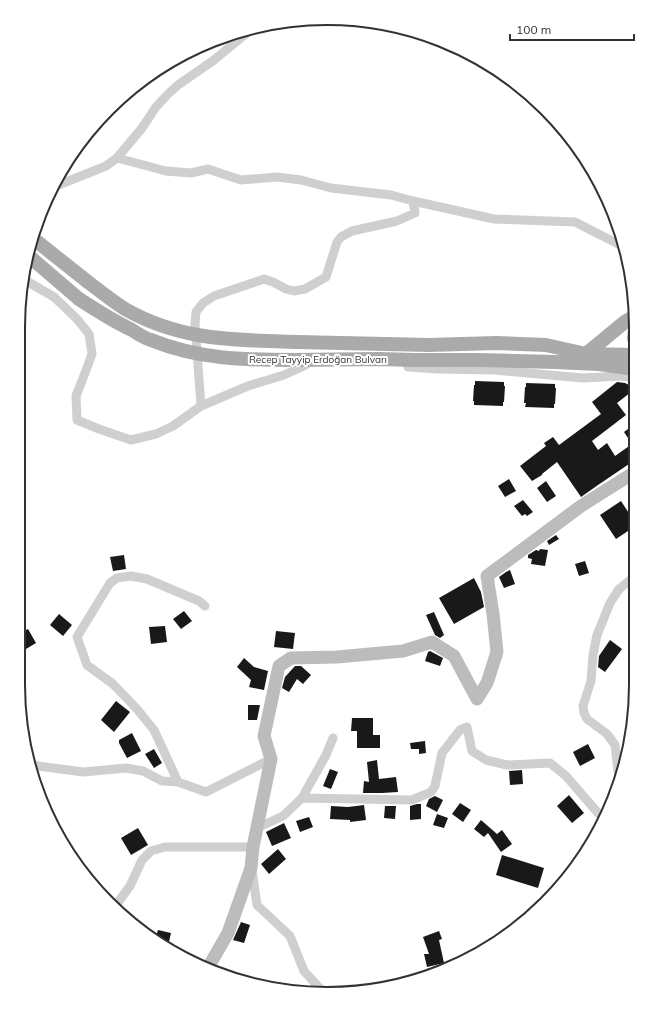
<svg xmlns="http://www.w3.org/2000/svg" width="654" height="1012" font-family="Mulish,sans-serif">
<rect width="100%" height="100%" fill="#fff"/>
<path fill="#191919" d="M475 381 504 382V386H505L504 402H503V406L474 405V401H473L474 385H475Z
M617 382 625 383 629 385 631 383 635 384V389L617 403 626 415 592 441 598 450 607 443 615 456 632 444 624 432 632 426 635 429V460L598 485 581 497 557 462 542 474V475L532 481 520 466 546 446 544 443 553 437 559 445 601 414 592 402Z
M526 383 555 384V388H556L555 404H554V408L525 407 526 403H524L525 387H526Z
M509 479 516 491 505 497 498 486Z
M546 481 556 496 547 502 537 488Z
M523 500 533 512 527 516 525 514 522 516 514 506Z
M621 501 634 521V527L616 539 600 515Z
M556 535 559 539 549 545 547 541Z
M540 549 548 550 545 566 531 564 532 559 528 558V555L536 550 539 551Z
M124 555 126 569 113 571 110 557Z
M585 561 589 573 579 576 575 564Z
M510 570 515 584 504 588 499 577 506 572Z
M474 578 481 592 484 607 454 624 439 598Z
M184 611 192 621 181 629 173 619Z
M434 612 444 635 440 638 435 635 426 615Z
M59 614 72 625 63 636 50 625Z
M165 626 167 642 151 644 149 627Z
M28 629 36 643 26 649 18 636V634Z
M276 631 295 633 293 649 274 647Z
M610 640 622 649 605 672 598 667 599 656Z
M430 651 443 658 440 666 425 661 428 652Z
M244 658 254 667 268 671 264 690 249 687 251 680 237 667Z
M295 666H301L311 675 303 684 297 679 289 692 282 688 285 677Z
M116 701 130 712 114 732 101 720Z
M248 705H260L257 720H248Z
M352 718H373V735H380V748H357V731H351Z
M132 733 141 751 127 758 119 743V740Z
M425 741 426 753 419 754V749H411L410 743Z
M588 744 595 758 580 766 573 752Z
M154 749 162 763 154 768 145 754Z
M377 760 379 779 396 777 398 792 382 793H363L364 781 369 782 367 762Z
M330 769 338 772 331 789 323 786Z
M522 770 523 784 510 785 509 771Z
M569 795 584 813 572 823 557 806Z
M435 796 443 800 437 812 426 806 429 799Z
M460 803 471 810 463 822 452 814Z
M417 804H421V819L410 820V806Z
M364 805 366 820 350 822V820L330 819 331 806 348 807Z
M385 806H396L395 819 384 818Z
M437 814 448 818 444 828 433 825Z
M309 817 313 827 300 832 296 821Z
M481 820 497 834 502 830 512 844 501 852 488 833 484 837 474 829Z
M284 823 291 838 272 846 266 832Z
M138 828 148 845 131 855 121 838Z
M278 849 286 859 269 874 261 864Z
M502 855 544 868 538 888 496 875Z
M241 922 250 925 244 943 233 940Z
M158 930 171 933 168 946 155 939Z
M439 931 442 939 439 940 444 963 427 967 424 954H429L423 937Z"/>
<g fill="none" stroke-linecap="round" stroke-linejoin="round">
<path stroke="#cfcfcf" stroke-width="9" d="M51 188 106 166 117 158
M413 201 494 219 575 222 626 248
M23 279 54 297 77 319 89 334 92 354 85 373 76 396 77 420 99 429 131 440 156 434 173 426 201 406 248 386 284 375 306 365
M408 367 437 369 495 370 583 378 622 376 635 378
M201 406 195 324 196 312 203 303 214 296 264 279 273 282 286 289 294 291 305 289 326 277 337 242 341 237 352 231 397 221 415 213 413 201 391 195 331 188 301 180 277 177 241 180 208 169 191 173 166 171 117 158 142 128 156 107 168 94 178 85 214 60 254 27
M31 765 83 772 126 768 143 771 162 781 178 782 206 792 271 759
M619 779 615 745 607 734 587 719 584 713 583 706 591 681 593 655 597 635 610 603 619 589 634 577
M178 782 154 730 137 709 113 684 87 665 77 637 110 583 117 578 131 576 147 579 199 601 205 606
M302 798 412 800 431 792 435 786 442 753 460 730 467 727 472 751 486 760 507 765 550 763 566 776 598 813 605 816
M257 828 283 816 302 798 326 755 333 738
M252 870 257 905 290 936 304 971 325 994
M116 905 130 886 142 860 151 851 165 847H253"/>
<path stroke="#bcbcbc" stroke-width="13" d="M209 968V966L228 933 251 868 253 847 271 759 264 736 279 666 291 658 337 657 403 651 432 642 454 656 477 699 487 683 497 652 493 614 487 576 581 506 635 472"/>
<path stroke="#aaa" stroke-width="14" d="M35 240 88 282
M30 257 79 299
M297 342 429 345 496 343 546 345 586 354 635 355
M635 342 634 338 635 329
M586 354 626 321 635 316
M293 360 379 359 414 360H479L554 362 599 364 635 369"/>
<path stroke="#aaa" stroke-width="14" d="M88 282C100 291 112 301 125 309 181 341 235 340 297 342
M79 299C96 310 113 321 132 330 138 334 144 338 151 340 198 359 243 360 293 360"/>
</g>
<g text-anchor="middle" stroke-width="4" stroke-linejoin="round" paint-order="stroke">
<g font-size="10" fill="#323232" stroke="#fff">
<text x="318" y="363">Recep Tayyip Erdoğan Bulvarı</text>
</g>
</g>
<path d="M0 0H654V1012H0ZM327 25H327A302 302 0 0 1 629 327V685A302 302 0 0 1 327 987H327A302 302 0 0 1 25 685V327A302 302 0 0 1 327 25Z" fill="#fff" fill-rule="evenodd"/>
<path fill="none" stroke="#323232" stroke-width="2" d="M327 25H327A302 302 0 0 1 629 327V685A302 302 0 0 1 327 987H327A302 302 0 0 1 25 685V327A302 302 0 0 1 327 25Z"/>
<path d="M510 34v6h124v-6" fill="none" stroke="#323232" stroke-width="2"/>
<text x="516" y="34" font-size="12" fill="#323232" stroke="#ffffff" stroke-width="3" paint-order="stroke">100 m</text>
</svg>
